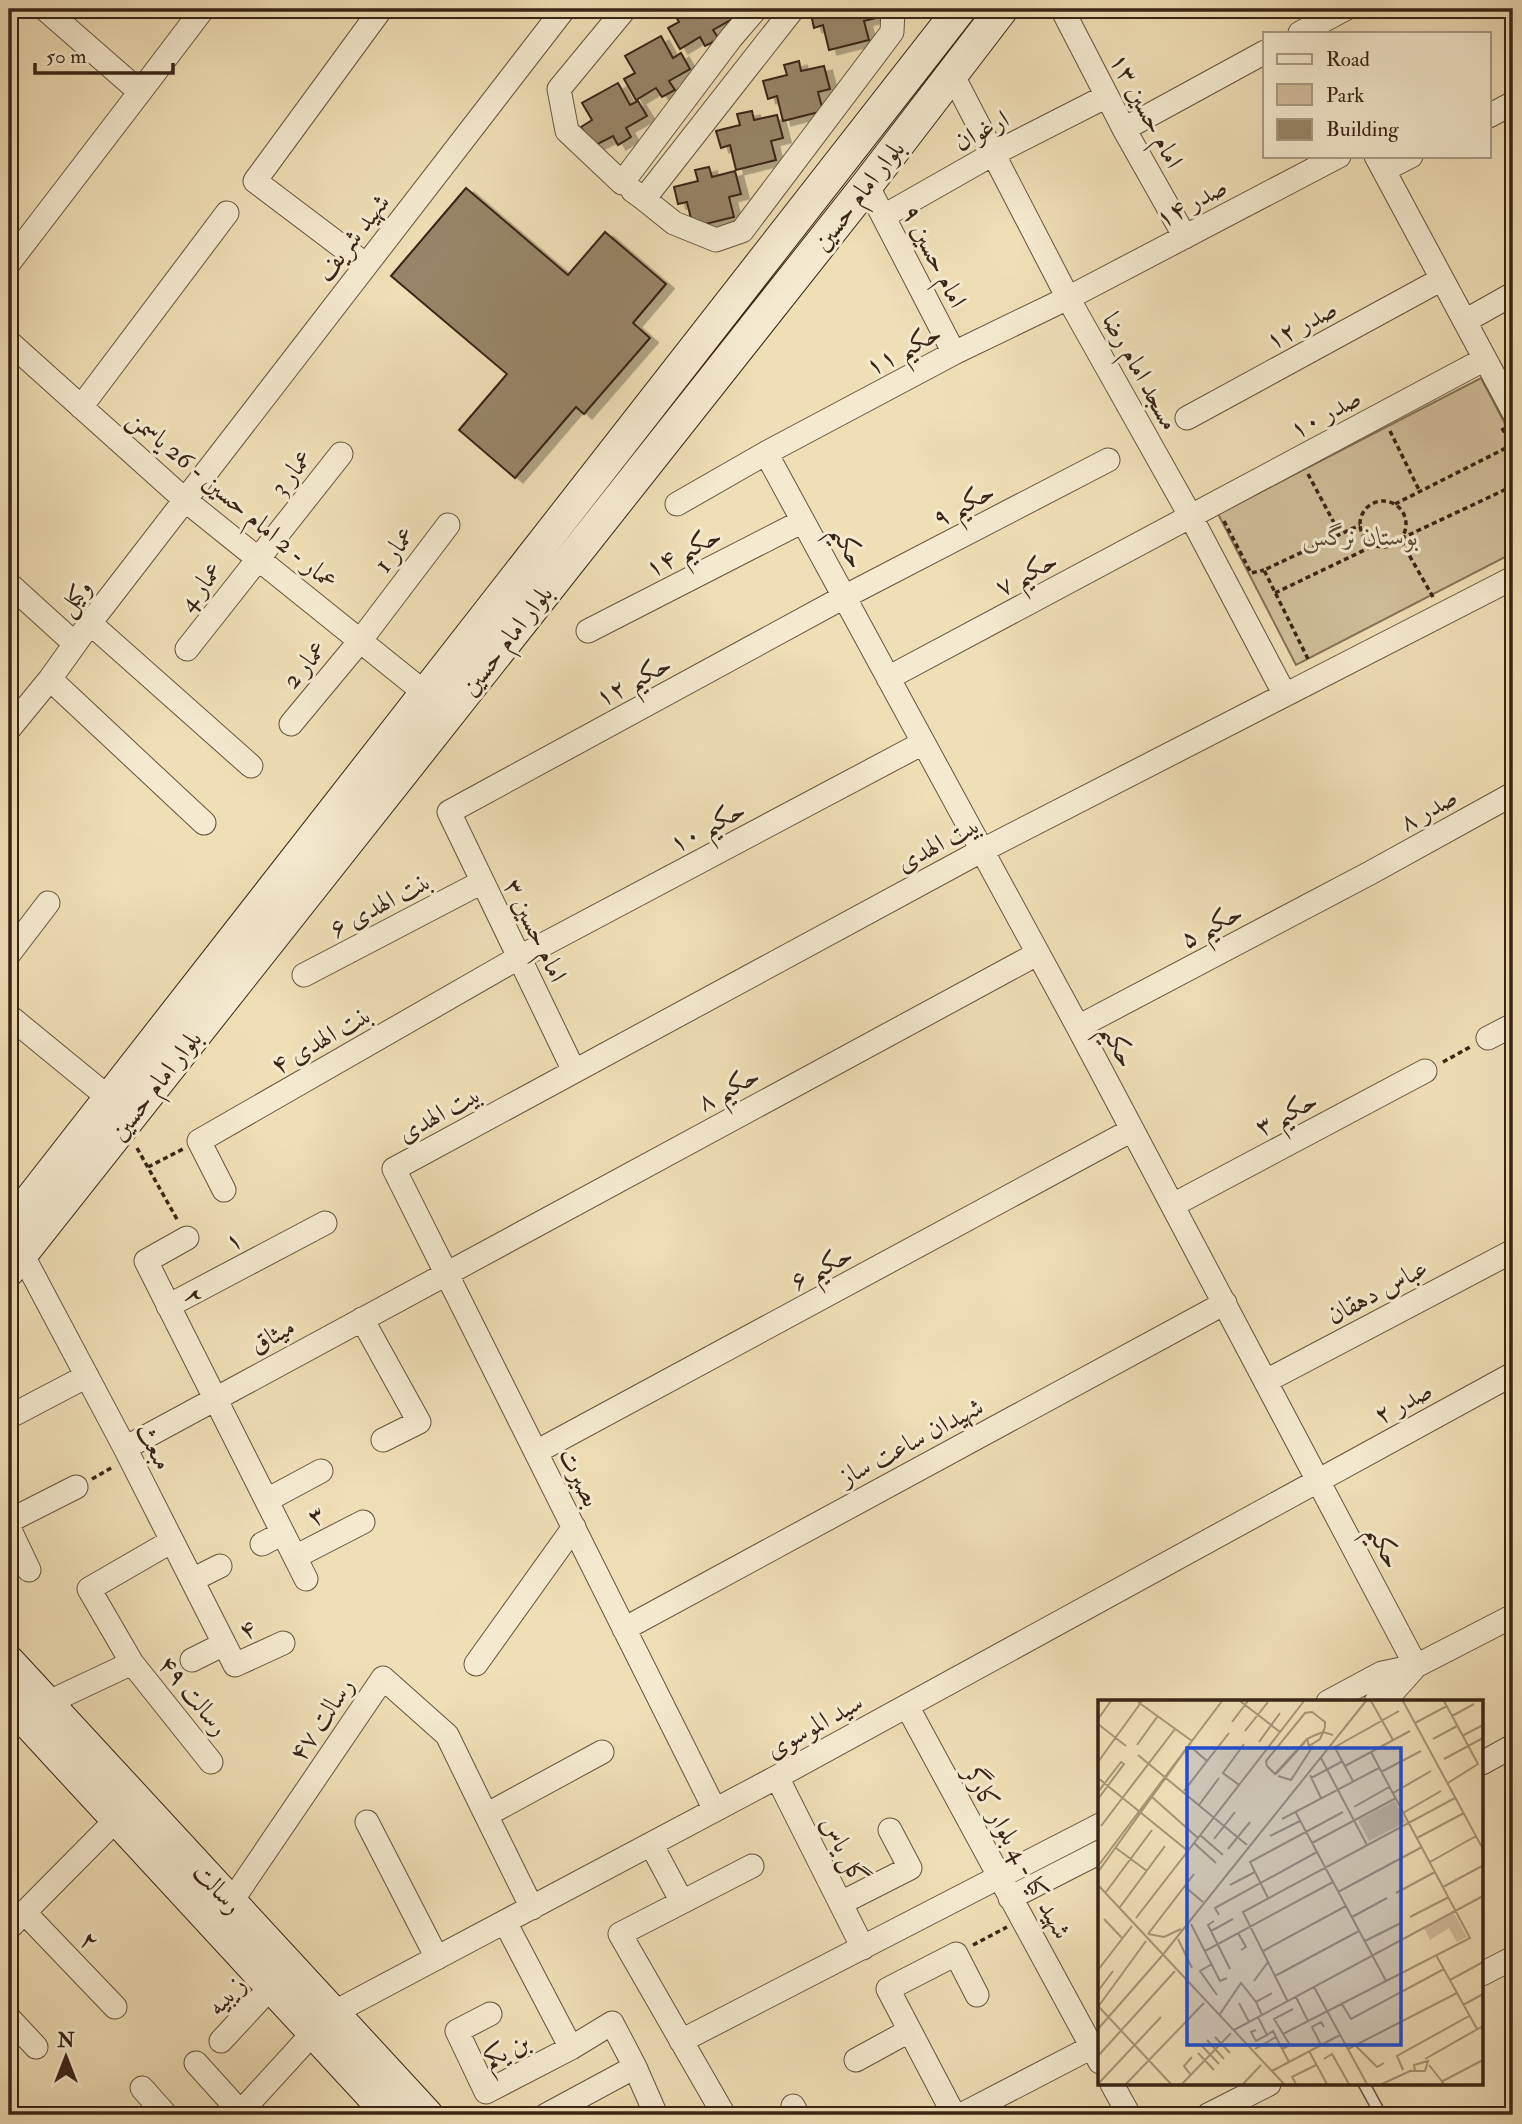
<svg xmlns="http://www.w3.org/2000/svg" width="1522" height="2124" font-family="'IM FELL Double Pica',Amiri,serif">
<defs>
<filter id="shadow"><feDropShadow dx="8" dy="4.5" stdDeviation="0" flood-color="#0004"/></filter>
</defs>
<rect width="100%" height="100%" fill="#f0deb6"/>
<filter id="stains"><feTurbulence type="fractalNoise" baseFrequency=".00286" numOctaves="4"/><feColorMatrix values="0 0 0 0 .2 0 0 0 0 .09 0 0 0 0 .02 0 0 0 .5 -.17"/></filter>
<radialGradient id="worn" r=".72"><stop offset=".6" stop-color="#630" stop-opacity="0"/><stop offset="1" stop-color="#630" stop-opacity=".3"/></radialGradient>
<path fill="#d1be9b" stroke="#857158" stroke-width="2" d="M1481 378 1513 439V553L1296 665 1218 514Z"/>
<path fill="#988569" stroke="#392416" stroke-width="2" filter="url(#shadow)" d="M671 9H729L734 18 713 30 719 39 705 46 700 37 680 49 668 28 679 22Z
M815 9H874L876 18 864 21 869 40 829 50 823 25 814 28 810 10Z
M661 36 673 58 681 53 690 69 669 81 675 90 662 97 656 88 636 100 624 79 635 73 625 56Z
M799 61 801 71 824 66 830 89 818 92 823 111 783 121 777 96 768 99 763 81 787 75 784 65Z
M618 83 630 105 638 101 647 116 626 128 631 137 618 145 613 136 592 147 581 127 592 120 582 103Z
M752 111 754 120 777 115 783 138 771 141 776 160 736 170 730 145 721 148 716 131 740 125 737 114Z
M709 167 712 177 735 171 741 194 729 197 734 217 693 227 687 202 678 204 674 187 698 181 695 170Z
M466 188 568 275 605 232 666 284 633 323 650 338 584 414 576 407 515 478 459 430 507 374 391 276Z"/>
<g fill="none" stroke-linecap="round" stroke-linejoin="round">
<defs>
<path id="service" d="M1364 2084 1381 2115"/>
<path id="minor" d="M45 9 140 92 203 9
M625 9 559 89 567 131 622 183 731 38 756 9
M1062 9 1124 129 1185 237
M1300 33 1345 9
M952 74 1068 298 1191 517 1285 695
M1489 116 1513 103
M1124 129 1265 52
M1376 156 1513 411
M1384 170 1411 156
M867 185 954 353
M633 191 644 199 793 9
M644 199 674 223 716 240 742 231 892 32 893 9
M884 216 993 154 1107 96
M9 263 140 92
M366 265 255 181 381 9
M1465 321 1513 294
M9 342 185 500 425 693
M81 407 227 213
M1187 418 1442 279
M766 453 1078 1027 1416 1666
M677 504 766 453 954 353 1068 298 1339 156
M9 584 74 643
M90 623 251 766
M588 631 803 521
M187 649 341 454
M888 678 1485 359
M50 679 204 823
M291 724 360 641 448 525
M9 729 50 679 90 623 564 9
M9 954 48 903
M304 975 482 882
M9 1016 109 1098
M1078 1027 1370 873 1513 794
M1488 1038 1513 1025
M574 1071 449 812 844 597 1108 460
M224 1190 199 1141 518 958 923 743
M1173 1205 1425 1071
M187 1238 146 1261 306 1579
M22 1254 125 1448 235 1665 283 1643
M168 1306 325 1223
M362 1319 419 1422 383 1440
M1266 1381 1513 1251
M9 1417 87 1376
M125 1448 1037 954
M536 1452 1132 1130
M267 1500 321 1471
M9 1521 76 1487
M9 1528 29 1570
M172 1541 89 1589 132 1663 211 1762
M262 1544 283 1533
M295 1557 363 1522
M192 1580 220 1566
M624 1629 1225 1303
M192 1660 224 1644
M476 1664 574 1527
M1328 1702 1382 1673 1416 1666 1513 1616
M1376 1702 1391 1694 1416 1666
M47 1703 132 1663
M907 1706 1100 2062
M1482 1763 1513 1746
M777 1777 863 1948
M715 1810 394 1169 981 851 1513 578
M367 1822 437 1958
M651 1844 682 1902
M1010 1898 1100 1852
M231 1902 383 1678 447 1735 486 1815
M841 1903 910 1868 890 1830
M532 1908 486 1815 602 1752
M24 1912 115 2007
M505 1922 571 2048 612 2023 635 2067 656 2115
M9 1928 117 1819
M1482 1974 1513 1958
M333 2013 777 1777 1513 1374
M490 2014 457 2031 486 2092 571 2048
M9 2018 36 2047
M221 2041 271 1987
M681 2041 1100 1825
M856 2060 909 2031
M196 2063 243 2115
M1112 2084 1129 2115
M142 2088 166 2115
M793 2106 798 2115
M238 2115 313 2033
M546 2115 635 2067
M724 2115 620 1934 752 1866
M954 2115 888 1989 956 1954 977 1995
M961 2115 1092 2047
M1208 2115 1269 2084"/>
<path id="secondary" d="M9 1227 960 9
M9 1270 867 185 1002 9
M9 1662 427 2115
M9 1702 390 2115"/>
</defs>
<use href="#service" stroke="#67523e" stroke-width="13"/>
<use href="#minor" stroke="#67523e" stroke-width="25"/>
<use href="#secondary" stroke="#392416" stroke-width="34"/>
<path stroke="#392416" stroke-width="3.5" stroke-dasharray="5 3.5" stroke-linecap="butt" d="M1502 428 1512 445
M1390 431 1420 492
M1308 474 1340 534
M1360 524a23 23 0 1 1 46 0a23 23 0 1 1-46 0Z
M1395 504 1512 445 1513 448
M1224 521 1251 573 1264 570
M1505 558 1513 554
M1275 593 1375 545
M1433 597 1400 539 1513 486
M1308 659 1264 570 1360 525
M1443 1062 1470 1047
M137 1148 178 1221
M148 1167 183 1149
M92 1479 113 1467
M973 1945 1007 1927"/>
<use href="#service" stroke="#f5ead0" stroke-width="10"/>
<use href="#minor" stroke="#f5ead0" stroke-width="23"/>
<use href="#secondary" stroke="#f5ead0" stroke-width="32"/>
</g>
<g text-anchor="middle" stroke-width="6" stroke-linejoin="round" paint-order="stroke">
<g font-size="26" fill="#392416" stroke="#f5ead0">
<text transform="translate(1147 110) rotate(62)" y="9">امام حسین ۱۳</text>
<text transform="translate(981 130) rotate(-28)" y="9">ارغوان</text>
<text transform="translate(858 195) rotate(-52)" y="9">بلوار امام حسین</text>
<text transform="translate(1191 202) rotate(-28)" y="9">صدر ۱۴</text>
<text transform="translate(352 237) rotate(-52)" y="9">شهید شریف</text>
<text transform="translate(935 256) rotate(63)" y="9">امام حسین ۹</text>
<text transform="translate(1301 324) rotate(-28)" y="9">صدر ۱۲</text>
<text transform="translate(903 349) rotate(-28)" y="9">حکیم ۱۱</text>
<text transform="translate(1141 371) rotate(61)" y="9">مسجد امام رضا</text>
<text transform="translate(1325 413) rotate(-28)" y="9">صدر ۱۰</text>
<text transform="translate(291 472) rotate(-51)" y="9">عمار 3</text>
<text transform="translate(233 499) rotate(40)" y="9">عمار - 2 امام حسین - 26 یاسمن</text>
<text transform="translate(963 504) rotate(-28)" y="9">حکیم ۹</text>
<text transform="translate(849 546) rotate(62)" y="9">حکیم</text>
<text transform="translate(394 549) rotate(-53)" y="9">عمار 1</text>
<text transform="translate(683 551) rotate(-27)" y="9">حکیم ۱۴</text>
<text transform="translate(1026 573) rotate(-28)" y="9">حکیم ۷</text>
<text transform="translate(200 586) rotate(-52)" y="9">عمار 4</text>
<text transform="translate(74 597) rotate(-52)" y="9">وکیل</text>
<text transform="translate(506 640) rotate(-52)" y="9">بلوار امام حسین</text>
<text transform="translate(304 664) rotate(-50)" y="9">عمار 2</text>
<text transform="translate(633 680) rotate(-28)" y="9">حکیم ۱۲</text>
<text transform="translate(1428 809) rotate(-29)" y="9">صدر ۸</text>
<text transform="translate(707 826) rotate(-28)" y="9">حکیم ۱۰</text>
<text transform="translate(938 843) rotate(-28)" y="9">بیت الهدی</text>
<text transform="translate(380 904) rotate(-28)" y="9">بنت الهدی ۶</text>
<text transform="translate(1211 925) rotate(-28)" y="9">حکیم ۵</text>
<text transform="translate(536 930) rotate(64)" y="9">امام حسین ۳</text>
<text transform="translate(321 1039) rotate(-30)" y="9">بنت الهدی ۴</text>
<text transform="translate(1119 1045) rotate(62)" y="9">حکیم</text>
<text transform="translate(155 1085) rotate(-52)" y="9">بلوار امام حسین</text>
<text transform="translate(728 1088) rotate(-28)" y="9">حکیم ۸</text>
<text transform="translate(439 1113) rotate(-29)" y="9">بیت الهدی</text>
<text transform="translate(1286 1113) rotate(-28)" y="9">حکیم ۳</text>
<text transform="translate(233 1240) rotate(-28)" y="9">۱</text>
<text transform="translate(821 1267) rotate(-28)" y="9">حکیم ۶</text>
<text transform="translate(1377 1291) rotate(-28)" y="9">عباس دهقان</text>
<text transform="translate(195 1296) rotate(63)" y="9">۲</text>
<text transform="translate(272 1335) rotate(-29)" y="9">میثاق</text>
<text transform="translate(1403 1402) rotate(-28)" y="9">صدر ۲</text>
<text transform="translate(911 1441) rotate(-28)" y="9">شهیدان ساعت ساز</text>
<text transform="translate(155 1446) rotate(63)" y="9">مبعث</text>
<text transform="translate(580 1477) rotate(63)" y="9">بصیرت</text>
<text transform="translate(316 1515) rotate(-27)" y="9">۳</text>
<text transform="translate(1385 1546) rotate(63)" y="9">حکیم</text>
<text transform="translate(247 1629) rotate(-25)" y="9">۴</text>
<text transform="translate(194 1695) rotate(51)" y="9">رسالت ۴۹</text>
<text transform="translate(321 1719) rotate(-56)" y="9">رسالت ۴۷</text>
<text transform="translate(814 1725) rotate(-29)" y="9">سید الموسوی</text>
<text transform="translate(845 1850) rotate(63)" y="9">گل یاس</text>
<text transform="translate(1018 1852) rotate(61)" y="9">شهید کیا - 4 بلوار کارگر</text>
<text transform="translate(218 1888) rotate(47)" y="9">رسالت</text>
<text transform="translate(90 1940) rotate(46)" y="9">۲</text>
<text transform="translate(226 1995) rotate(-47)" y="9">زیبیه</text>
<text transform="translate(506 2050) rotate(-27)" y="9">بن یکم</text>
</g>
<g font-size="26" font-style="italic" fill="#5f4a37" stroke="#f5ead0">
<text x="1360" y="545">بوستان نرگس</text>
</g>
</g>
<g transform="translate(1098 1700)">
<rect width="385" height="385" fill="#f0deb6"/>
<path d="M297 101 308 122 271 141 260 120ZM356 213 369 237 359 242 351 228 332 240 326 228Z" fill="#d1be9b"/>
<path fill="none" stroke="#a79476" stroke-width="2" d="M142 1 182 32M273 1 295 40M305 1 385 149M346 1 380 64 350 83M40 2 94 41M354 16 376 4M0 19 13 1M134 22 150 1M317 23 349 6M0 24 28 46M147 31 170 2M364 36 385 25M209 39 177 74 169 66 168 61 207 13 214 12 227 22V27L225 32 222 39 211 46 209 39 215 36 225 32 235 35M335 39 359 26M161 42 182 13M39 45 59 17M236 46 255 81M93 47 109 61 131 33M237 47 301 11M40 55 149 145M223 58 269 145M346 59 385 38M0 62 44 1M247 66 312 31M283 72 323 51M178 74 207 42M212 75 223 98M180 76 193 80 215 46M0 78 90 151M213 78 245 61M141 85 125 73 146 44M86 91 109 61M0 92 23 62 26 64 0 99M295 93 333 71M54 97 100 138M101 105 121 78M256 107 291 87M197 111 288 281M305 113 343 91M184 119 281 68M3 126 77 29M102 135 125 155M172 136 202 121M319 138 366 113M116 139 137 112M96 143 118 163M214 143 298 98M18 148 49 171M130 149 152 122M332 162 378 136M0 166 124 1M0 172 94 41M0 185 186 384M132 185 157 172M87 187 105 202M345 187 384 166M8 192 54 130M240 192 324 147M298 193 337 172M170 198 152 162 245 112M22 207 67 146M121 215 117 208 219 152M254 217 289 198M312 217 351 197M38 218 206 1M6 219 24 238M116 221 110 225 132 269M93 224 122 281 129 278M113 231 135 219M140 233 148 247 143 250M50 234 96 174M50 234 66 237 83 229M80 239 94 268M267 241 303 223M107 251 235 182M165 251 248 206M338 255 379 329M63 257 268 1M114 264 102 271 119 295M0 270 34 226M177 276 261 231M352 280 385 262M156 281 170 262M216 287 269 384M0 291 15 271M198 297 210 321M190 302 145 212 357 98M141 303 151 322M244 304 253 319 346 269M365 305 385 294M0 307 48 241M1 307 73 384M122 314 143 283 158 302M164 315 158 302 174 293M160 317 169 335 175 331 178 337M0 329 63 257M136 330 385 196M158 330 153 332 158 341 169 335M185 334 372 238 273 52M117 337 132 353M178 337 191 362M109 340 126 359M103 345 121 364M223 345 214 327 223 322 226 327M257 345 279 367 286 363M157 349 178 337M184 349 192 345 176 319 195 309M250 349 359 293M211 351 229 384M100 353 116 370M0 356 77 271M226 359 234 354 251 384M327 359 385 326M331 365 346 384M305 370 299 356 371 316M174 371 242 335M93 375 86 366 94 357M343 382 385 360M0 384 63 317M28 384 106 303M84 384 133 333M145 384 163 365M198 384 194 377 218 365M284 384 312 371H327L330 361 316 365 317 371"/>
<path fill="#1d4ed8" fill-opacity="0.15" stroke="#1d4ed8" stroke-width="3.5" d="M89 48H303V345H89Z"/>
<rect width="385" height="385" fill="none" stroke="#392416" stroke-width="3.5"/>
</g>
<rect width="1522" height="2124" fill="none" stroke="#f0deb6" stroke-width="35"/>
<rect x="10" y="10" width="1501" height="2103" fill="none" stroke="#392416" stroke-width="3.5"/>
<rect x="18" y="18" width="1487" height="2089" fill="none" stroke="#392416" stroke-width="2"/>
<rect x="1263" y="32" width="228" height="126" fill="#f5ead0" stroke="#aa9b86" stroke-width="2"/>
<rect x="1277" y="54" width="35" height="10" fill="#f5ead0" stroke="#aa9b86" stroke-width="2"/>
<text x="1326" y="66" font-size="21" fill="#392416">Road</text>
<rect x="1277" y="84" width="35" height="21" fill="#d1be9b" stroke="#aa9b86" stroke-width="2"/>
<text x="1326" y="102" font-size="21" fill="#392416">Park</text>
<rect x="1277" y="119" width="35" height="21" fill="#988569" stroke="#aa9b86" stroke-width="2"/>
<text x="1326" y="136" font-size="21" fill="#392416">Building</text>
<g transform="translate(66 2057)" stroke="#f5ead0" stroke-width="5" paint-order="stroke">
<path d="M0-5L12 26L0 18L-12 26Z" fill="#392416"/>
<text y="-10" font-size="19" font-weight="bold" text-anchor="middle" fill="#392416">N</text>
</g>
<path d="M35 63v10h138v-10" fill="none" stroke="#392416" stroke-width="3.5"/>
<text x="46" y="63" font-size="21" fill="#392416" stroke="#f5ead0" stroke-width="5" paint-order="stroke">50 m</text>
<rect width="100%" height="100%" filter="url(#stains)"/>
<rect width="100%" height="100%" fill="url(#worn)"/>
</svg>
